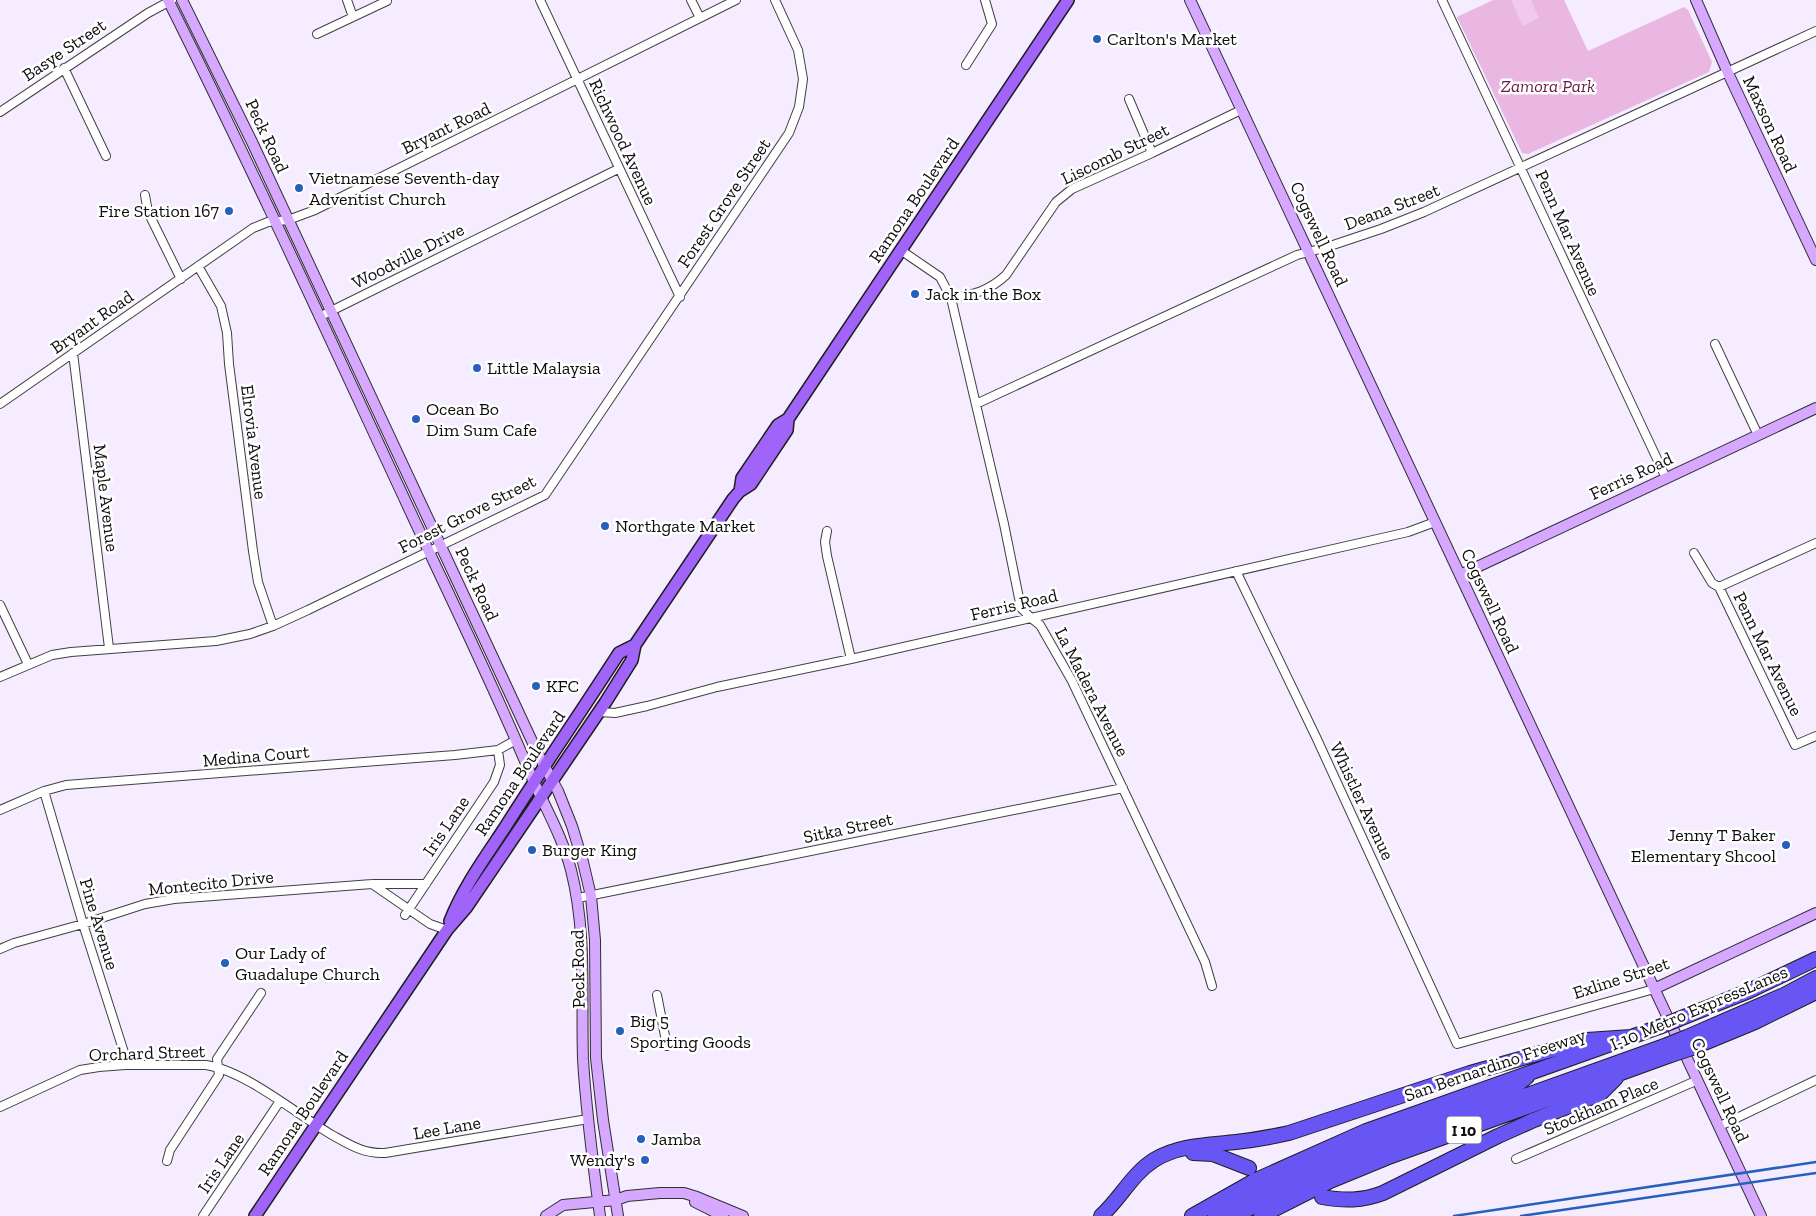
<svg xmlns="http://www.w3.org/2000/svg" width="1816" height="1216" viewBox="0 0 1816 1216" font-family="'Zilla Slab',serif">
<rect width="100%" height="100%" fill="#f5edff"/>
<path fill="#e9b7e2" d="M1493 0H1564L1588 51 1684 7 1688 10 1712 62 1709 72 1528 154 1522 153 1457 17Z"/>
<path fill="#f0c9f0" d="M1511 0H1531L1539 18 1523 26Z"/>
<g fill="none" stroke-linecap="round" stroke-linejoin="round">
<g stroke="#404040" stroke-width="10">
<path id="street" d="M347 0 353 17
M540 0 680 297
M691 0 700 18
M1442 0C1517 159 1591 319 1666 478
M317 34 387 1
M966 65 992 24 985 0
M64 68 106 156
M1129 99 1152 153
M0 112 148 13 172 0
M145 195 148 212 181 279
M902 251 940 277 951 298 1004 524 1021 608 1031 618 1040 625 1072 681 1205 962 1212 986
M198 266 221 306 227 333 229 364 253 551 258 582 273 626
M951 298C973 295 989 291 1006 275L1056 202 1072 189 1152 153 1241 110
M319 317 618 169
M1715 344 1758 435
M73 353 109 648
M0 404 253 228 268 222 288 220 315 210 736 0
M976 404 1297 255 1327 247 1381 229 1424 212 1816 31
M827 531 825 542 827 556 851 659
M1694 553 1712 583 1719 587 1795 745 1816 736
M1236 571 1316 737 1457 1044 1654 989
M1719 587 1816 543
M0 605 28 664
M0 677 52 655 71 652 216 641 250 634 273 626 308 610 545 495 789 133 799 107 803 79 798 50 775 0
M599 712 615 713 647 706 717 687 851 659 1408 532 1435 522
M44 791 83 924 128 1065
M0 810 44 791 66 785 455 755 498 750 516 740
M372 884 430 924 447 930
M578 898 1123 788
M405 915 494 782 500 765 498 750
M0 949 14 943 83 924 145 904 174 899 372 884H426
M657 995 667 1046
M0 1107 80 1070 99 1067 125 1065H206C246 1071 296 1114 332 1135 350 1145 364 1154 385 1153L588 1119
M1720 1126 1816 1080
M1516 1159 1698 1080
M167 1161 170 1150 219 1075 217 1059 261 993
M203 1216 280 1101"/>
</g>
<g stroke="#2f2f2f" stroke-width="12">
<path id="secondary" d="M168 0C260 184 345 372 432 558 466 630 500 701 530 773 544 806 562 835 571 870 587 932 581 996 583 1059 586 1112 593 1164 600 1216
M182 0 252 142 460 587 538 754 558 791 572 826 583 862 591 896 595 940 596 1058 603 1120 618 1216
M1190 0 1761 1216
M1696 0 1728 73 1816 260
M1460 575 1816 408
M1654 989 1816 913
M695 1202 723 1216
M546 1216 563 1205 616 1200 627 1196 660 1193H684L697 1197 743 1216"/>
</g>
<g stroke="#1e1e1e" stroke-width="14">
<path id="primary" d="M740 491 742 478 778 425 788 419 1068 0
M450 921C463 888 484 859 504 829 541 770 581 712 619 653L635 645
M255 1216 447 930 466 908 605 703 632 660 635 645 733 499 740 491 751 484 787 430 788 419"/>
</g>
<g stroke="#1e1e1e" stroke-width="16">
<path id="highway" d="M1679 1019 1749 991 1816 959
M1687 1037 1784 995 1816 978
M1692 1048 1755 1022 1816 992
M1193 1153 1213 1154 1249 1168
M1322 1197C1344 1201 1362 1201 1383 1193L1498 1136 1534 1120 1600 1094 1616 1078
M1101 1216C1120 1199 1132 1174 1154 1160 1178 1145 1208 1145 1236 1142 1254 1140 1271 1137 1289 1133L1470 1073 1587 1040 1631 1037
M1192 1216 1254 1181 1366 1131 1659 1027
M1215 1216C1309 1160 1411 1125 1513 1088L1527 1077
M1235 1216 1296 1184 1379 1148 1667 1045
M1261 1216 1330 1181 1386 1158 1671 1055"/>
</g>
<use href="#street" stroke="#fff" stroke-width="8"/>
<use href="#secondary" stroke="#d7a8ff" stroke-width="10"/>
<use href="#primary" stroke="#a064f8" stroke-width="11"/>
<use href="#highway" stroke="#6756f4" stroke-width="14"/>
<path stroke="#2561bc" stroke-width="2.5" d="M1454 1216 1816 1162
M1521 1216 1816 1173"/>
<g stroke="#1e1e1e" stroke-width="16" stroke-linecap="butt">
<path id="highway-bridge" d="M1659 1027 1679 1019
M1667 1045 1687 1037
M1671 1055 1692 1048"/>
</g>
<use href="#highway-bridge" stroke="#6756f4" stroke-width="14"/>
</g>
<g fill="#2561bc" stroke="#fff" stroke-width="2">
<circle cx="1097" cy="39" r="5"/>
<circle cx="299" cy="188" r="5"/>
<circle cx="229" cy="211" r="5"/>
<circle cx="915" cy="294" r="5"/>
<circle cx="477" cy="368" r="5"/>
<circle cx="416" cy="419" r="5"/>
<circle cx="605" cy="526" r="5"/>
<circle cx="536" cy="686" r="5"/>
<circle cx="1786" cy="845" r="5"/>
<circle cx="532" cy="850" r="5"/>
<circle cx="225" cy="963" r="5"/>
<circle cx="620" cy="1031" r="5"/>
<circle cx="641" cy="1139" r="5"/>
<circle cx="645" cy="1160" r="5"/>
</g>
<g text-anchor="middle" stroke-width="5" stroke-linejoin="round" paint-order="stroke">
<rect fill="#fff" stroke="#565656" stroke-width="1" x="1446.5" y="1116.5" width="35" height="27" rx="4"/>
<g font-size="16" font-weight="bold" fill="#0d0d0d">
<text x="1464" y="1136">I 10</text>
</g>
<g font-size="18" fill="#0d0d0d" stroke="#fff" text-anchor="start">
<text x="1107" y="45">Carlton's Market</text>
<text x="309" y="184">Vietnamese Seventh-day<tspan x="309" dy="21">Adventist Church</tspan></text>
<text x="219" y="217" text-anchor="end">Fire Station 167</text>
<text x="925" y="300">Jack in the Box</text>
<text x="487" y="374">Little Malaysia</text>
<text x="426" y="415">Ocean Bo<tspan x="426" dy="21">Dim Sum Cafe</tspan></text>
<text x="615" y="532">Northgate Market</text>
<text x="546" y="692">KFC</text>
<text x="1776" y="841" text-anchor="end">Jenny T Baker<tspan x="1776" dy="21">Elementary Shcool</tspan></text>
<text x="542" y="856">Burger King</text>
<text x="235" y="959">Our Lady of<tspan x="235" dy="21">Guadalupe Church</tspan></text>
<text x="630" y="1027">Big 5<tspan x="630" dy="21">Sporting Goods</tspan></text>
<text x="651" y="1145">Jamba</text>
<text x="635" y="1166" text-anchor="end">Wendy's</text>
</g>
<g font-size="18" fill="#0d0d0d" stroke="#fff">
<text transform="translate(64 50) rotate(-34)" y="6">Basye Street</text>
<text transform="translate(1770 124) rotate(65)" y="6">Maxson Road</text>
<text transform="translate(446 128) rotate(-26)" y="6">Bryant Road</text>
<text transform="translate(267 136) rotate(65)" y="6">Peck Road</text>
<text transform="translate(623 142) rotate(65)" y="6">Richwood Avenue</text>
<text transform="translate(1115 154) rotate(-26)" y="6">Liscomb Street</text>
<text transform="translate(914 200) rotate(-56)" y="6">Ramona Boulevard</text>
<text transform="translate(724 203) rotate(-56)" y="6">Forest Grove Street</text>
<text transform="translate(1392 207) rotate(-21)" y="6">Deana Street</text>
<text transform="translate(1568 233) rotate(66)" y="6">Penn Mar Avenue</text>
<text transform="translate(1319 234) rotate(65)" y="6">Cogswell Road</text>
<text transform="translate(408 256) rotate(-27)" y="6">Woodville Drive</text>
<text transform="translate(92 322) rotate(-35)" y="6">Bryant Road</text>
<text transform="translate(254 442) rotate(83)" y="6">Elrovia Avenue</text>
<text transform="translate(1631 476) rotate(-25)" y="6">Ferris Road</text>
<text transform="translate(106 498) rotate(83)" y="6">Maple Avenue</text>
<text transform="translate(467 514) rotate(-27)" y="6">Forest Grove Street</text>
<text transform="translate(477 584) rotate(65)" y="6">Peck Road</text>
<text transform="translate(1490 601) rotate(65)" y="6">Cogswell Road</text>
<text transform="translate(1014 605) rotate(-13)" y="6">Ferris Road</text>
<text transform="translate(1768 654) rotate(64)" y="6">Penn Mar Avenue</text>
<text transform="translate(1092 692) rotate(63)" y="6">La Madera Avenue</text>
<text transform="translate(256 756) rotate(-5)" y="6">Medina Court</text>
<text transform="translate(520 773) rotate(-56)" y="6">Ramona Boulevard</text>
<text transform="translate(1362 801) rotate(65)" y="6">Whistler Avenue</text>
<text transform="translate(446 826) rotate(-56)" y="6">Iris Lane</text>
<text transform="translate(848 828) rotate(-12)" y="6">Sitka Street</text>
<text transform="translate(211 883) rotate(-6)" y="6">Montecito Drive</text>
<text transform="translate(99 924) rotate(73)" y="6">Pine Avenue</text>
<text transform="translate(578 969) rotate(-91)" y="6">Peck Road</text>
<text transform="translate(1621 978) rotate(-18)" y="6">Exline Street</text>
<text transform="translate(1699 1008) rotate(-23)" y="6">I-10 Metro ExpressLanes</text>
<text transform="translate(147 1053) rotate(-2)" y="6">Orchard Street</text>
<text transform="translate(1495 1065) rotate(-19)" y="6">San Bernardino Freeway</text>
<text transform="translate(1720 1090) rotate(65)" y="6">Cogswell Road</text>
<text transform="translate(1601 1106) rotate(-23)" y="6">Stockham Place</text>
<text transform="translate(303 1113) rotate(-56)" y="6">Ramona Boulevard</text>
<text transform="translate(447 1128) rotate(-10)" y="6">Lee Lane</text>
<text transform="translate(221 1163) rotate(-56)" y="6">Iris Lane</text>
</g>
<g font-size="18" font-style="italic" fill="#641d45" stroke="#fff">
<text x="1548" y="92">Zamora Park</text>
</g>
</g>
</svg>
